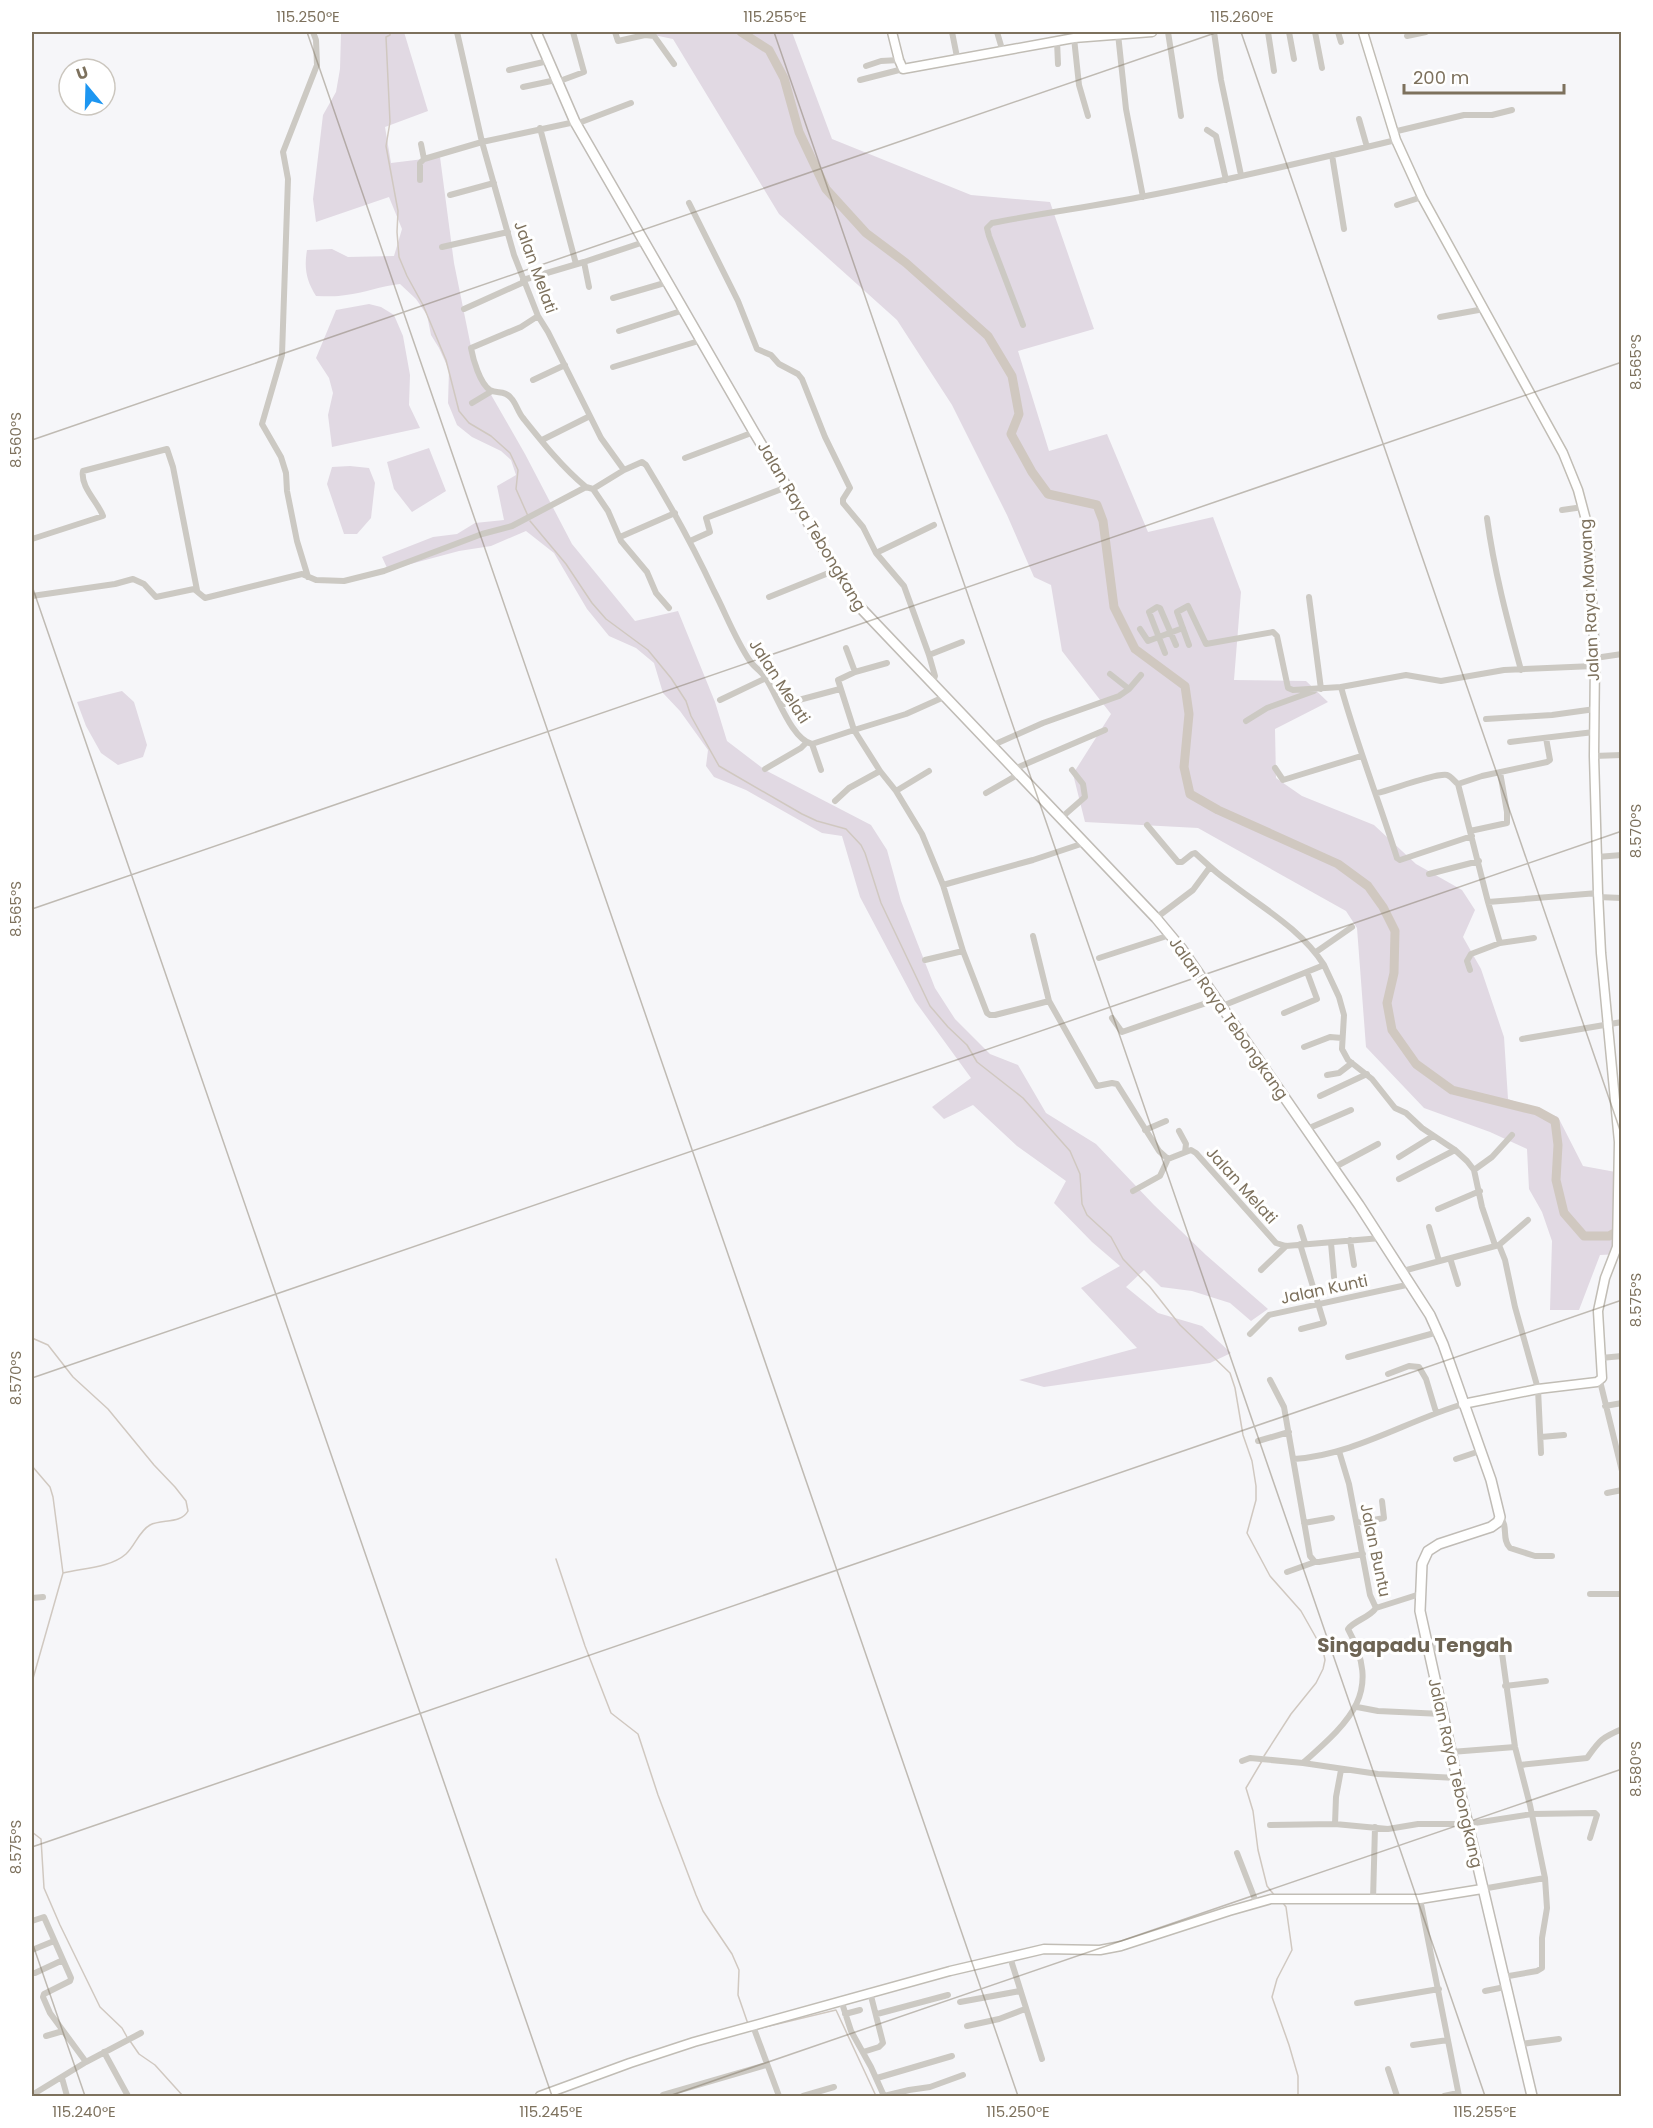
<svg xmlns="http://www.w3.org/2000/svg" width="1653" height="2128" viewBox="0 0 1653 2128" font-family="Poppins,sans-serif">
<rect width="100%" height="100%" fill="#f6f6f9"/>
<path fill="#e1d9e3" d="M354 32H404L428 111 385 127 391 163 440 157 454 263 471 347 486 386 525 454 572 544 635 621 678 611 715 702 727 741 765 770 871 825 887 850 901 901 935 988 955 1019 990 1054 1018 1065 1046 1113 1096 1144 1154 1205 1206 1255 1268 1309 1251 1321 1230 1303 1192 1291 1161 1287 1144 1270 1126 1287 1158 1313 1202 1326 1231 1353 1210 1363 1044 1387 1019 1380 1137 1348 1081 1288 1120 1266 1092 1242 1054 1203 1066 1181 1017 1146 973 1105 944 1119 932 1107 971 1078 915 1001 860 897 842 836 822 833 746 790 714 777 706 766 708 750 680 711 663 693 654 663 636 648 609 636 587 609 554 553 526 531 491 546 459 551 388 570 382 557 433 537 457 534 475 523 504 520 497 486 516 475 511 460 501 451 472 437 457 425 448 403 449 370 439 348 431 335 427 315 416 299 400 284C381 286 364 293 346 295 336 297 326 296 316 296 306 280 304 268 307 250L332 249 348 257 394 256 402 229 389 197 316 222 313 199 323 115 336 92 340 69 341 34Z
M639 32H792L832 139 971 195 1050 202 1094 329 1018 351 1049 451 1107 434 1148 532 1213 517 1241 592 1234 680 1306 681 1328 702 1275 729 1276 778 1302 796 1374 825 1416 864 1462 890 1475 910 1463 937 1481 969 1504 1037 1508 1099 1558 1117 1583 1166 1621 1173V1254L1600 1255 1579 1310H1550L1552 1241 1542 1212 1529 1189 1527 1149 1490 1132 1424 1108 1366 1047 1357 928 1346 911 1198 828 1085 822 1073 774 1111 714 1062 651 1051 585 1034 577 1007 515 952 405 897 320 779 214 673 39Z
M369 304 381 307 394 315 403 336 410 375 409 405 420 428 332 447 328 415 333 393 329 378 316 358 336 310Z
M429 448 446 491 412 512 394 489 387 462Z
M350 466 369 468 375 483 371 518 357 534H344L327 484 332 467Z
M122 691 134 702 147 745 143 757 118 765 101 753 86 726 77 702Z"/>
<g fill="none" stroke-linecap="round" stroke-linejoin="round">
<path stroke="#d0c8c0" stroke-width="1.5" d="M390 32V35L386 37 390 122 386 146 398 211 397 232 399 257 407 276 423 305 446 360 459 411 469 423 491 436 510 453 518 470 516 489 528 516
M530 521 566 564 592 603 606 619 648 650 671 678 686 701 691 716 719 766 802 814 817 821 846 829 861 845 865 853 881 903 930 1006 948 1027 967 1045 977 1062 1023 1098 1070 1151 1080 1174 1082 1204 1087 1215 1111 1237 1123 1259 1150 1287 1180 1325 1230 1373 1235 1388 1243 1435 1252 1461 1256 1486V1500L1247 1533 1270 1576 1301 1611 1323 1650 1325 1660 1323 1669 1316 1683 1291 1714 1264 1756
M32 1338 48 1345 73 1377 108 1409 154 1465 175 1487 186 1501 188 1511C181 1524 162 1519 150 1525 139 1531 135 1546 126 1554 110 1568 83 1568 63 1573
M32 1466 50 1487 53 1497 63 1573 32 1682
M556 1559 585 1646 611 1713 638 1734 658 1795 696 1895 703 1911 732 1954 739 1970 738 1995 748 2024
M1262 1761 1246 1788 1253 1811 1258 1850 1267 1886 1275 1896
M32 1832 41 1839 44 1888 60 1925 100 2007 122 2028 127 2037
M1283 1903 1286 1907 1292 1950 1277 1979 1272 1997 1289 2045 1298 2076V2096
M757 2029 836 2010 876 2096
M130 2041 139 2054 155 2065 183 2096"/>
<path stroke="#d0c8c0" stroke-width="9" d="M741 32 769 50 784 78 799 132 826 189 866 233 906 263 988 336 1012 376 1019 414 1011 434 1032 472 1048 494 1097 505 1103 521 1114 607 1135 649 1185 686 1189 714 1184 767 1190 794 1218 810 1338 864 1368 886 1383 907 1395 931 1394 973 1387 1003 1392 1030 1416 1064 1452 1090 1537 1111 1555 1121 1558 1145 1556 1180 1564 1213 1584 1236H1609L1622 1229"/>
<g stroke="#c1bdb5" stroke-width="11">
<path id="secondary" d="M892 32 899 60 903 69 1074 38 1152 32
M1363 32 1396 140 1422 197 1563 453 1578 490 1586 520 1589 541 1595 658 1594 756 1598 893 1601 953 1619 1142 1617 1247 1605 1278 1598 1311 1602 1378 1597 1382 1538 1389 1463 1404
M540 2096 630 2063 694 2042 950 1971 1044 1949 1100 1950 1121 1946 1229 1911 1271 1899H1420L1482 1889"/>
</g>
<g stroke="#c0bcb6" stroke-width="12">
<path id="primary" d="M536 32 575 122 754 432 856 603 1156 918 1181 948 1359 1205 1430 1315 1443 1344 1491 1480 1500 1517 1498 1522 1491 1527 1439 1544 1428 1551 1422 1564 1420 1611 1457 1778 1532 2096"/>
</g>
<path stroke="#ccc9c3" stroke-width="6" d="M457 32 482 142 514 255 538 316 548 332 601 438 624 470 642 462 646 465C671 506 694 548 714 591 726 614 735 639 750 661 754 667 761 671 765 677 777 694 791 739 812 744L854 730 880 771 896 791 922 834 943 885 963 951 987 1013 990 1015H995L1049 1001 1097 1086 1112 1083 1117 1084 1159 1151 1168 1159 1191 1150 1196 1153 1276 1243 1286 1246 1381 1238
M615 32 618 41 645 35 654 36 674 64
M952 32 957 57
M997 32 1002 49
M1168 32 1181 116
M1214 32 1221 80 1241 175
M1268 32 1274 71
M1289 32 1294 59
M1315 32 1322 68
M1338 32 1341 42
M1118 34 1126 109 1143 197
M1407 36 1426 32
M1074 38 1079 85 1088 116
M1057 41 1058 64
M866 66 881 61 899 60
M509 70 548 61
M860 80 903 69
M557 82 584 72 573 32
M523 87 556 80
M1359 119 1367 147
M576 124 631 103
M540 128 576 264
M1207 130 1216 136 1226 180
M1393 132 1464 115H1492L1512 110
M421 144 424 159
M1332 155 1344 229
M420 180V163L424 159 482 142 575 122
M450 195 494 183
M689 203 738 301 757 349 771 355 779 364 798 374 802 379 825 437 850 488 843 499V503L863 527 876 553 904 586 929 655 935 676 932 684
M1397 205 1422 197
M442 247 508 232
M584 262 589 287
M523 280 584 262 644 242
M613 298 668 282
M464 309 524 282
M538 316 521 327 471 348C473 359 480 384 490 390 497 394 505 390 511 398 516 403 518 412 523 418 543 443 562 467 586 487
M1440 317 1484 309
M1023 325 989 236 987 228 992 223C1043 213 1095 206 1146 196 1230 180 1313 160 1396 140
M619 331 684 310
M613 367 702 340
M533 380 565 365
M472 403 492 391
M542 440 590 416
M685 458 754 432
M593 489 608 511 621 541 647 572 656 593 669 608
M1562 510 1583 507
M1487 518C1494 570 1507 619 1521 670
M620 537 675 513
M32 539 103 516C98 502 80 487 83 471L167 449 173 467 197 590
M690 541 710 532 706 518 787 487
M876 553 934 525
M308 577 297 541 287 491 286 473 281 457 262 424 282 355 288 179 283 152 317 65 316 40 313 32
M32 596 115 584 133 579 144 584 156 597 194 589 205 598 302 574 316 580 344 581 384 571 482 534 512 526 586 487 593 489 624 470
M769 597 836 570
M1309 597 1321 689
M1140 629 1148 641 1183 628
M1189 645 1177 612 1188 606 1206 644 1273 632 1277 636 1288 688 1293 690 1341 687 1406 675 1441 681 1504 670 1594 666
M846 648 855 672
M1165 653 1149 612 1157 607 1160 608 1176 645
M929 655 962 642
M1595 658 1622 654
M887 663 855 672 838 680 854 730 906 714 944 697
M1110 674 1129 689
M1341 687C1357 745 1379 801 1397 858L1400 860 1472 836
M720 700 766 678
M780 705 840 689
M1486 719 1552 715 1595 709
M1246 721 1267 708 1314 691
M1510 742 1594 732
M812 744 821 770
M991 746 1043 723 1119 696 1129 689 1141 675
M1594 756 1622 755
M1275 768 1283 780 1361 756
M765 769 801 748 806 743
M1014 769 1105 730
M1458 784 1482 776 1547 762 1550 760 1546 738
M896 791 929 771
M986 793 1019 774
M1377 793C1391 790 1435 773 1447 775 1451 776 1454 781 1458 784L1488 902 1598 893
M835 801 849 788 880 771
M1061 818 1085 797 1083 784 1072 770
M1147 825 1178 862H1182L1192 854 1195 853C1206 863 1216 873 1228 881 1261 907 1300 928 1324 965
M1470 831 1507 823V812L1500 772
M1597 857 1622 855
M1429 874 1479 861
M943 885 1033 860 1084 843
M1598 897 1622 898
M1488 902 1500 943
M1156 918 1193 890 1210 867
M1033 936 1049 1001
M1316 952 1352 927
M1099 958 1170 935
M925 960 963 951
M1470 970 1467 961 1471 954 1500 943 1534 938
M1222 1006 1324 965 1339 997 1344 1015 1342 1049 1348 1060 1372 1079 1395 1108 1406 1113 1422 1128 1455 1150 1467 1161 1474 1170 1482 1207 1495 1245
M1284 1013 1317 999 1307 972
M1112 1018 1122 1032 1218 999
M1522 1039 1622 1022
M1304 1047 1330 1037 1342 1038
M1327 1075 1339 1073 1352 1063
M1320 1096 1367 1074
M1307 1129 1351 1110
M1145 1130 1166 1121
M1179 1131 1186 1144 1185 1152
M1399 1157 1433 1136
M1333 1168 1378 1144
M1474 1170 1492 1157 1512 1135
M1399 1179 1455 1150
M1133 1191 1160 1176 1168 1159
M1438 1209 1480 1191
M1300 1227 1305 1243
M1429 1227 1439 1261
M1350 1240 1354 1265
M1331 1243 1334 1277
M1300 1244 1324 1323 1301 1329
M1499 1245 1505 1260 1515 1307 1538 1389 1541 1453
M1450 1258 1458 1284
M1261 1270 1286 1246
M1403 1271 1499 1245 1528 1220
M1250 1334 1269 1315 1411 1284
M1348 1357 1438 1332
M1601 1358 1622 1356
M1388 1374 1409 1366 1419 1367 1426 1379 1436 1412
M1270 1380 1284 1407 1310 1556 1315 1562H1319L1363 1554
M1600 1381 1622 1471
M1605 1406 1622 1403
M1541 1437 1564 1435
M1258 1441 1289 1432
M1339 1451 1349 1484 1370 1595 1376 1608
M1294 1459C1354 1455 1406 1421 1463 1404
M1456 1459 1480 1451
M1607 1493 1622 1490
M1500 1517C1509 1526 1501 1539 1510 1548L1535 1556H1552
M1304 1523 1332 1518
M1357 1523 1384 1518 1382 1501
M1287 1572 1315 1562
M1590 1594H1622
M32 1598 43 1597
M1376 1608C1369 1618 1355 1620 1348 1629 1383 1693 1350 1721 1303 1763L1378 1774 1457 1778
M1376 1608 1420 1594
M1428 1649 1494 1643 1501 1646 1515 1747 1530 1805 1545 1878 1547 1908 1542 1938V1968L1537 1971 1503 1977
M1505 1686 1546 1681
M1357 1707 1378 1711 1442 1714
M1451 1752 1515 1747
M1242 1761 1250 1758 1303 1763
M1520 1765 1587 1758C1600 1740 1601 1738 1622 1729
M1335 1824 1336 1797 1341 1770
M1270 1825 1335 1824 1388 1829 1418 1824H1468L1532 1814 1595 1813 1597 1815 1590 1838
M1237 1853 1256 1902
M1482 1889 1545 1878
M1420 1899 1459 2096
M1373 1900 1375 1827
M32 1921 44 1917 71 1978 70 1981 44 1994 43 1997 50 2013 86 2062
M32 1950 54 1941
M1010 1957 1042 2059
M35 1973 63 1960
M1485 1991 1505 1987
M841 2000 851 2031 871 2067 884 2096
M960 2002 1020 1991
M1357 2003 1439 1989
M845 2014 860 2010
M877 2014 948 1995
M753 2026 779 2096
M967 2026 999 2019 1025 2009
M46 2036 63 2031
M1521 2044 1559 2039
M1413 2045 1448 2040
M104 2052 128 2096
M863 2052 879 2047 883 2043 870 1992
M1388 2069 1397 2096
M62 2078 67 2096
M877 2078 952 2056
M32 2095 86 2062 141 2033
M663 2095 766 2065
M803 2096 834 2087
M884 2096 909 2090 930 2087 963 2075
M1444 2096 1458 2093"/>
<use href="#secondary" stroke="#fff" stroke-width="8"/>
<use href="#primary" stroke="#fff" stroke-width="9"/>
</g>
<path fill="none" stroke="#7d715d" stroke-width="1.5" stroke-opacity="0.45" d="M307 32 1018 2096M774 32 1485 2096M1241 32 1622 1136M32 440 1218 32M32 586 552 2096M32 909 1622 362M32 1378 1622 831M32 1847 1622 1300M32 1942 85 2096M669 2096 1622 1769"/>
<g text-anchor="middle" stroke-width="6" stroke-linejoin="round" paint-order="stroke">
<g font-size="16" fill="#7d715d" stroke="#fff">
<text transform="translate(536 267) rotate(70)" y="6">Jalan Melati</text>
<text transform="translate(812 526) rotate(59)" y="6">Jalan Raya Tebongkang</text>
<text transform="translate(1589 600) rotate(-93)" y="6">Jalan Raya Mawang</text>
<text transform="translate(780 681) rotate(57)" y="6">Jalan Melati</text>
<text transform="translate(1229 1018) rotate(55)" y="6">Jalan Raya Tebongkang</text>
<text transform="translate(1242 1185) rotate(48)" y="6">Jalan Melati</text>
<text transform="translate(1324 1289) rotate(-12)" y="6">Jalan Kunti</text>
<text transform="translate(1376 1550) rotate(78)" y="6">Jalan Buntu</text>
<text transform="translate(1456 1773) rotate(77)" y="6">Jalan Raya Tebongkang</text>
</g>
<g font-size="20" font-weight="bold" fill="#6d6454" stroke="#fff">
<text x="1415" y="1652">Singapadu Tengah</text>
</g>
</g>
<rect width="1653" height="2128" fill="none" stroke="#ffffff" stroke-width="66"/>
<g transform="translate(87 87) rotate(341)"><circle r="28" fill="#ffffff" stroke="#cbc6be" stroke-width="1.5"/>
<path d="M0-4.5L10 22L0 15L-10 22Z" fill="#1d96f1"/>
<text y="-9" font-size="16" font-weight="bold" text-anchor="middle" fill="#7d715d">U</text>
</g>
<path d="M1404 84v9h160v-9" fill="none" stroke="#7d715d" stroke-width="3"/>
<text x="1413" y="84" font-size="18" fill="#7d715d" stroke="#ffffff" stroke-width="4.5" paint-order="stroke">200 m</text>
<rect x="33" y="33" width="1587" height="2062" fill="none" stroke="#7d715d" stroke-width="2"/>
<g font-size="15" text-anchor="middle" fill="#7d715d">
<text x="308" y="22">115.250°E</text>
<text x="775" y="22">115.255°E</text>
<text x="1242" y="22">115.260°E</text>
<text transform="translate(1636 362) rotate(-90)" y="5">8.565°S</text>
<text transform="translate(16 440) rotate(-90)" y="5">8.560°S</text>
<text transform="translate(1636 831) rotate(-90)" y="5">8.570°S</text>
<text transform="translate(16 909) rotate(-90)" y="5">8.565°S</text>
<text transform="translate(1636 1300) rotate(-90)" y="5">8.575°S</text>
<text transform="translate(16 1378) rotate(-90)" y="5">8.570°S</text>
<text transform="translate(1636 1769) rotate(-90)" y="5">8.580°S</text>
<text transform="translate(16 1847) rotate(-90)" y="5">8.575°S</text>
<text x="84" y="2117">115.240°E</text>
<text x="551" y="2117">115.245°E</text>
<text x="1018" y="2117">115.250°E</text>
<text x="1485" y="2117">115.255°E</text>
</g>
</svg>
